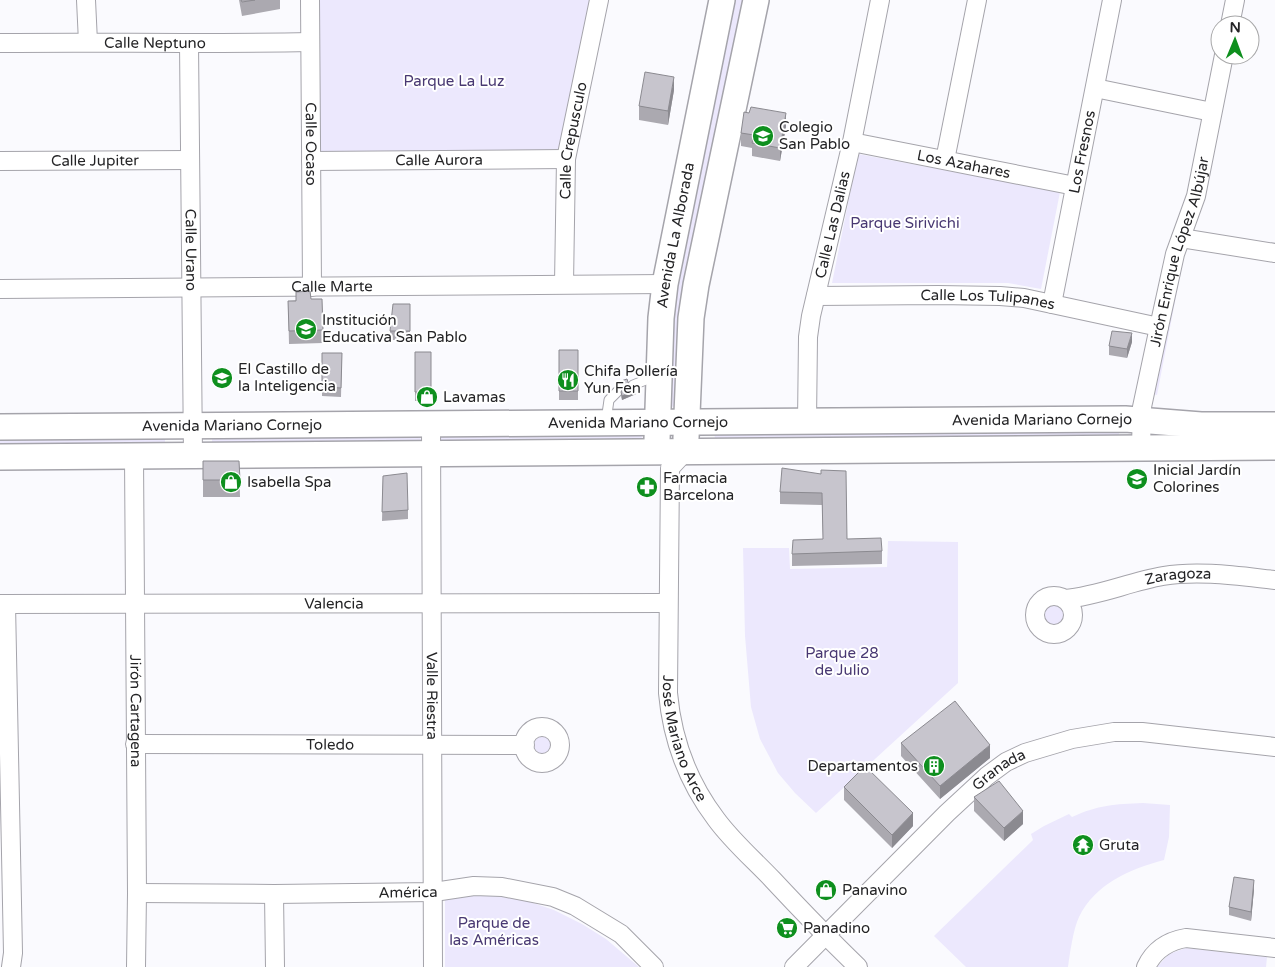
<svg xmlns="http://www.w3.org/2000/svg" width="1275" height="967" viewBox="0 0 1275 967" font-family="'Varela Round',sans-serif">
<rect width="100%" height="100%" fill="#fafafe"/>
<path fill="#ece8fd" d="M310 0H599L566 159 311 161Z
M731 0H749L685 406 667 407 673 286Z
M858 154 1060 192 1041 289 1008 283H832Z
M1180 254 1184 255 1157 395 1152 394Z
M714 425 1119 432V443L715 441Z
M641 426 642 441H440V427Z
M165 427V444L0 446V429Z
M418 428 422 445 212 447V430Z
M888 541 958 542V683L816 813 795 793 778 773 760 739 751 707 745 636 743 548H789L790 569 887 567Z
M1042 614a12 12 0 1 1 24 0a12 12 0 1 1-24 0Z
M534 745a9 9 0 1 1 18 0a9 9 0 1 1-18 0Z
M1143 803 1170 805 1169 837 1164 860C1130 869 1095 884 1079 917 1073 930 1070 953 1068 967H966L934 936 1033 840 1031 834 1044 826 1069 814 1072 817C1098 805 1115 804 1143 803Z
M487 895 524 900 554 910 582 924 606 939 639 967H445V898Z
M1186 948 1267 957 1266 967H1157L1169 954Z"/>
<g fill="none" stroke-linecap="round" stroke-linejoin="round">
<g stroke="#a5a4ab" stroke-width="11">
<path id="lane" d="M633 385 656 376
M606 421 609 400 618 391"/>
</g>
<g stroke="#a5a4ab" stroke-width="20">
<g id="street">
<path d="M86 0 88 42"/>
<path id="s1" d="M310 0 312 287"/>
<path d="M1230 25 1235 0"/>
<path id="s2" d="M0 43C103 42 206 44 310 42"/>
<path id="s3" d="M189 44 193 456"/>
<path d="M1095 88 1212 112"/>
<path id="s4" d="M852 142 1075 186"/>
<path d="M945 160 977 0"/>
<path id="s5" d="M0 161 190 160"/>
<path id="s6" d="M311 161 566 159"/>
<path d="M1181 238 1275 253"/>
<path id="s7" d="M564 284 566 159 599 0"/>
<path id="s8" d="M0 289 665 284"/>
<path id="s9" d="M816 296 938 295 1000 296 1024 298 1052 304 1159 327"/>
<path id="s10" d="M1052 304 1112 0"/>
<path id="s11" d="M807 422 808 337 811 316 852 142 880 0"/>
<path id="s12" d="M431 425 433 967"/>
<path id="s13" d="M1141 448 1142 407 1159 327 1175 254 1196 196 1224 55"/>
<path id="s14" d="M685 452 670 468 668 693C672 738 688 782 716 819 732 841 754 860 773 880 801 910 829 939 858 967"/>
<path id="s15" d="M134 456 137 893 136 967"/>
<circle cx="1054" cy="615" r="19"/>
<path id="s16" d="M1065 599C1098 596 1129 582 1163 576 1199 570 1238 576 1275 580"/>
<path id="s17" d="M0 604 668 603"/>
<path d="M6 604 13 953 11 967"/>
<circle cx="542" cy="745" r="18"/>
<path id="s18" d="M135 744 525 745"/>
<path id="s19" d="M137 893 274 894 434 892 474 886 502 887 553 897 575 906 621 934 654 967"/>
<path d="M274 894 275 967"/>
<path id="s20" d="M794 967 947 813 987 776 1006 762 1025 753 1072 739 1114 732H1142L1275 747"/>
<path d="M1146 967C1154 950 1168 941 1186 938L1275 948"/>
</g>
</g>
<g stroke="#a5a4ab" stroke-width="28">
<g id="secondary">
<path id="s21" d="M0 427 1125 419 1201 425H1275"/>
<path d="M686 438 691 318 696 285 756 0"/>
<path id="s22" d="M657 440 661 318 665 284 722 0"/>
<path d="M0 457 1275 447"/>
</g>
</g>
<use href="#lane" stroke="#fff" stroke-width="9"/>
<use href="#street" stroke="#fff" stroke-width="18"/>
<use href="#secondary" stroke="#fff" stroke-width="25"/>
</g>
<path fill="#aba9b0" d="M239 0H280V9L242 16Z
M674 90 668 125 639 120V106Z
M786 126 780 161 752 156V148L741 146V133Z
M311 299H322L323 343 289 344 288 301Z
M390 331H410V340H390Z
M1132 342 1127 358 1109 355V346Z
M559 350H578V400H559Z
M415 352H431V401H415Z
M322 353H342L341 397 322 396Z
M621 381 636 394 622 400 621 397V392L623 388 621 386Z
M203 461H239L240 497H203Z
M821 474 847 539 882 551V564L792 566V554L823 539 822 505 780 504V492Z
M383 476 408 510V519L382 521Z
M901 743 990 758 940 799 901 756Z
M844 787 913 826 892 848 844 800Z
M974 797 1023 824 1004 841 974 811Z
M1254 889 1251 921 1229 915V907Z"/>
<path fill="#8b8a90" d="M674 77V90L668 125V111Z
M786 113V126L780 161V148Z
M1132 333V342L1127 358V349Z
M636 390V394L622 400V396Z
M990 745V758L940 799V786Z
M1023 811V824L1004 841V828Z
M913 813V826L892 848V835Z
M1254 880V889L1251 921V912Z"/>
<path fill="#c7c5cd" stroke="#8b8a90" d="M241 0H255L242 2Z
M645 72 674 77 668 111 639 106Z
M751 107 786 113 780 148 752 143 754 135 741 133 744 112 749 113Z
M310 291 311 299H322L323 330 289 331 288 301H296V292Z
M393 304H410V331H390Z
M1112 331 1132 333 1127 349 1109 346Z
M559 350H578V391H559Z
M415 352H431V392H415Z
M322 353H342L341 388 322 387Z
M627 379 629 385 635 386 636 390 622 396 621 392 624 385 621 381Z
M203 461H239L240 480H203Z
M782 468 821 474V470L846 471 847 539 881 538 882 551 792 554 793 540 823 539 822 493 780 492Z
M407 473 408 510 382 512 383 476Z
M955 701 990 745 940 786 901 743Z
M865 766 913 813 892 835 844 787Z
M999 781 1023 811 1004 828 974 797Z
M1234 877 1254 880 1251 912 1229 907Z"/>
<defs>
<g id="school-disc" transform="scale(1.125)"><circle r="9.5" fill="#0e8f1e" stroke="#fff"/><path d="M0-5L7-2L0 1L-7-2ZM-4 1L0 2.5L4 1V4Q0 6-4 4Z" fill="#fff"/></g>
<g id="restaurant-disc" transform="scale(1.125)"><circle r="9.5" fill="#0e8f1e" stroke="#fff"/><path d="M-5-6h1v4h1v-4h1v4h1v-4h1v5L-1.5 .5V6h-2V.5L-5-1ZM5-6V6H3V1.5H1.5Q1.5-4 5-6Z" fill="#fff"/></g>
<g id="shop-disc" transform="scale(1.125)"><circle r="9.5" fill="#0e8f1e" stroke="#fff"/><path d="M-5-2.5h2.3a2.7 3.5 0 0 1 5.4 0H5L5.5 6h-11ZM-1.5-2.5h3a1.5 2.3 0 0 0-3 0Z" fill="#fff"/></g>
<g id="pharmacy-disc" transform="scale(1.125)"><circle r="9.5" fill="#0e8f1e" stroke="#fff"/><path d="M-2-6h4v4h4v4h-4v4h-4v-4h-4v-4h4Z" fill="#fff"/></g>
<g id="building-disc" transform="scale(1.125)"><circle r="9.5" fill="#0e8f1e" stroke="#fff"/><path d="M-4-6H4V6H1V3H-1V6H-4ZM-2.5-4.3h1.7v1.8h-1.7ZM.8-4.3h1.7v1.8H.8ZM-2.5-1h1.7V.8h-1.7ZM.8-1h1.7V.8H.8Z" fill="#fff"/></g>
<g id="temple-disc" transform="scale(1.125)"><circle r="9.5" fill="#0e8f1e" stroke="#fff"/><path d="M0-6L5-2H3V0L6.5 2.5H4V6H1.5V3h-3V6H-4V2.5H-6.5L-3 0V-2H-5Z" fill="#fff"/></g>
<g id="supermarket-disc" transform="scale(1.125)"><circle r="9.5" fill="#0e8f1e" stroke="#fff"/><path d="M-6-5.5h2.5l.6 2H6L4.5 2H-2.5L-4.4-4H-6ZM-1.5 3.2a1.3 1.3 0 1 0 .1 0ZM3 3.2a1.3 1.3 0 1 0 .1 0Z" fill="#fff"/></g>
</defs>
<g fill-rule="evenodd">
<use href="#school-disc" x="763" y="136"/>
<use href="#school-disc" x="306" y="329"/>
<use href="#school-disc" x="222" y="378"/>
<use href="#restaurant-disc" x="568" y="380"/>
<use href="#shop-disc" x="427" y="397"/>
<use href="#school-disc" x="1137" y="479"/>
<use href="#shop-disc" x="231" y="482"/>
<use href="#pharmacy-disc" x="647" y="487"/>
<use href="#building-disc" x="934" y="766"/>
<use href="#temple-disc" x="1083" y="845"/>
<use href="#shop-disc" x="826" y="890"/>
<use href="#supermarket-disc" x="787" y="928"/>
</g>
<g text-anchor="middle" stroke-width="4" stroke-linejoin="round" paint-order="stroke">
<g font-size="15" fill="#242426" stroke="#fff">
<text dy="5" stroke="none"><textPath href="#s2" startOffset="155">Calle Neptuno</textPath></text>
<text dy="5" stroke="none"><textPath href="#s7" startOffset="144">Calle Crepusculo</textPath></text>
<text dy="5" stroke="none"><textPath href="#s1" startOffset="144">Calle Ocaso</textPath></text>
<text dy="5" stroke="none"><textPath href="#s10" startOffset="155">Los Fresnos</textPath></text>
<text dy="5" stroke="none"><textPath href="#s5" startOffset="95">Calle Jupiter</textPath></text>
<text dy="5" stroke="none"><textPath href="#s6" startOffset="128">Calle Aurora</textPath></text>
<text dy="5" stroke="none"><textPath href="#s4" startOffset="114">Los Azahares</textPath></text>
<text dy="5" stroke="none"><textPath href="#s11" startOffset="200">Calle Las Dalias</textPath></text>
<text dy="5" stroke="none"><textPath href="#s22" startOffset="206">Avenida La Alborada</textPath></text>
<text dy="5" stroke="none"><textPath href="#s3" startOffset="206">Calle Urano</textPath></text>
<text dy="5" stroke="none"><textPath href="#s13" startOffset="201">Jirón Enrique López Albújar</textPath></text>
<text dy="5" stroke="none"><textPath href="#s8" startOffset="332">Calle Marte</textPath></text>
<text dy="5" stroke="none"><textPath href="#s9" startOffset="172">Calle Los Tulipanes</textPath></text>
<text dy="5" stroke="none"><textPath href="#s21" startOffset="1042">Avenida Mariano Cornejo</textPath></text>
<text dy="5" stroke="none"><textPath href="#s21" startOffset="638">Avenida Mariano Cornejo</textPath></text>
<text dy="5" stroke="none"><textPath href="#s21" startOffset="232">Avenida Mariano Cornejo</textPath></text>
<text dy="5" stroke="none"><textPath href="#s16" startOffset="116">Zaragoza</textPath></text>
<text dy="5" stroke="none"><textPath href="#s17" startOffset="334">Valencia</textPath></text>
<text dy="5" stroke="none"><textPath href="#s12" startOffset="271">Valle Riestra</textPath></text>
<text dy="5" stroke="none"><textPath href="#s15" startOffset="255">Jirón Cartagena</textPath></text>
<text dy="5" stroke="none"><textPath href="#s14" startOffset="295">José Mariano Arce</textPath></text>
<text dy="5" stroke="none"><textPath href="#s18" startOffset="195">Toledo</textPath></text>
<text dy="5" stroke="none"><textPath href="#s20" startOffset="285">Granada</textPath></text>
<text dy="5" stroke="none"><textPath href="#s19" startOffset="271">América</textPath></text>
</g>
<g font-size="15" fill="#483872" stroke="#fff">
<text x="454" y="86">Parque La Luz</text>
<text x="905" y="228">Parque Sirivichi</text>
<text x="842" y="658">Parque 28<tspan x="842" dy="17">de Julio</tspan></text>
<text x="494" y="928">Parque de<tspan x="494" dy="17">las Américas</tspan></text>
</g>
<g font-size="15" fill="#242426" stroke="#fff" text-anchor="start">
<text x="779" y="132">Colegio<tspan x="779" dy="17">San Pablo</tspan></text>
<text x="322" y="325">Institución<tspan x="322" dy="17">Educativa San Pablo</tspan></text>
<text x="238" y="374">El Castillo de<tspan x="238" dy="17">la Inteligencia</tspan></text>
<text x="584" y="376">Chifa Pollería<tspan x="584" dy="17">Yun Fen</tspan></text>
<text x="443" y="402">Lavamas</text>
<text x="1153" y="475">Inicial Jardín<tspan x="1153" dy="17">Colorines</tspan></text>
<text x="663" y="483">Farmacia<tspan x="663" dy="17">Barcelona</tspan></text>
<text x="247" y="487">Isabella Spa</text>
<text x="918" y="771" text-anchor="end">Departamentos</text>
<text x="1099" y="850">Gruta</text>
<text x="842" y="895">Panavino</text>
<text x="803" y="933">Panadino</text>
</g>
</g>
<g transform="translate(1235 40) rotate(1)"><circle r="24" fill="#ffffff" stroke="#a7a7a8"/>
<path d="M0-4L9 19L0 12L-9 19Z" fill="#0e8f1e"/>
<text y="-8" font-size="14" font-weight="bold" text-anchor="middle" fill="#242426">N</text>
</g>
</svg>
